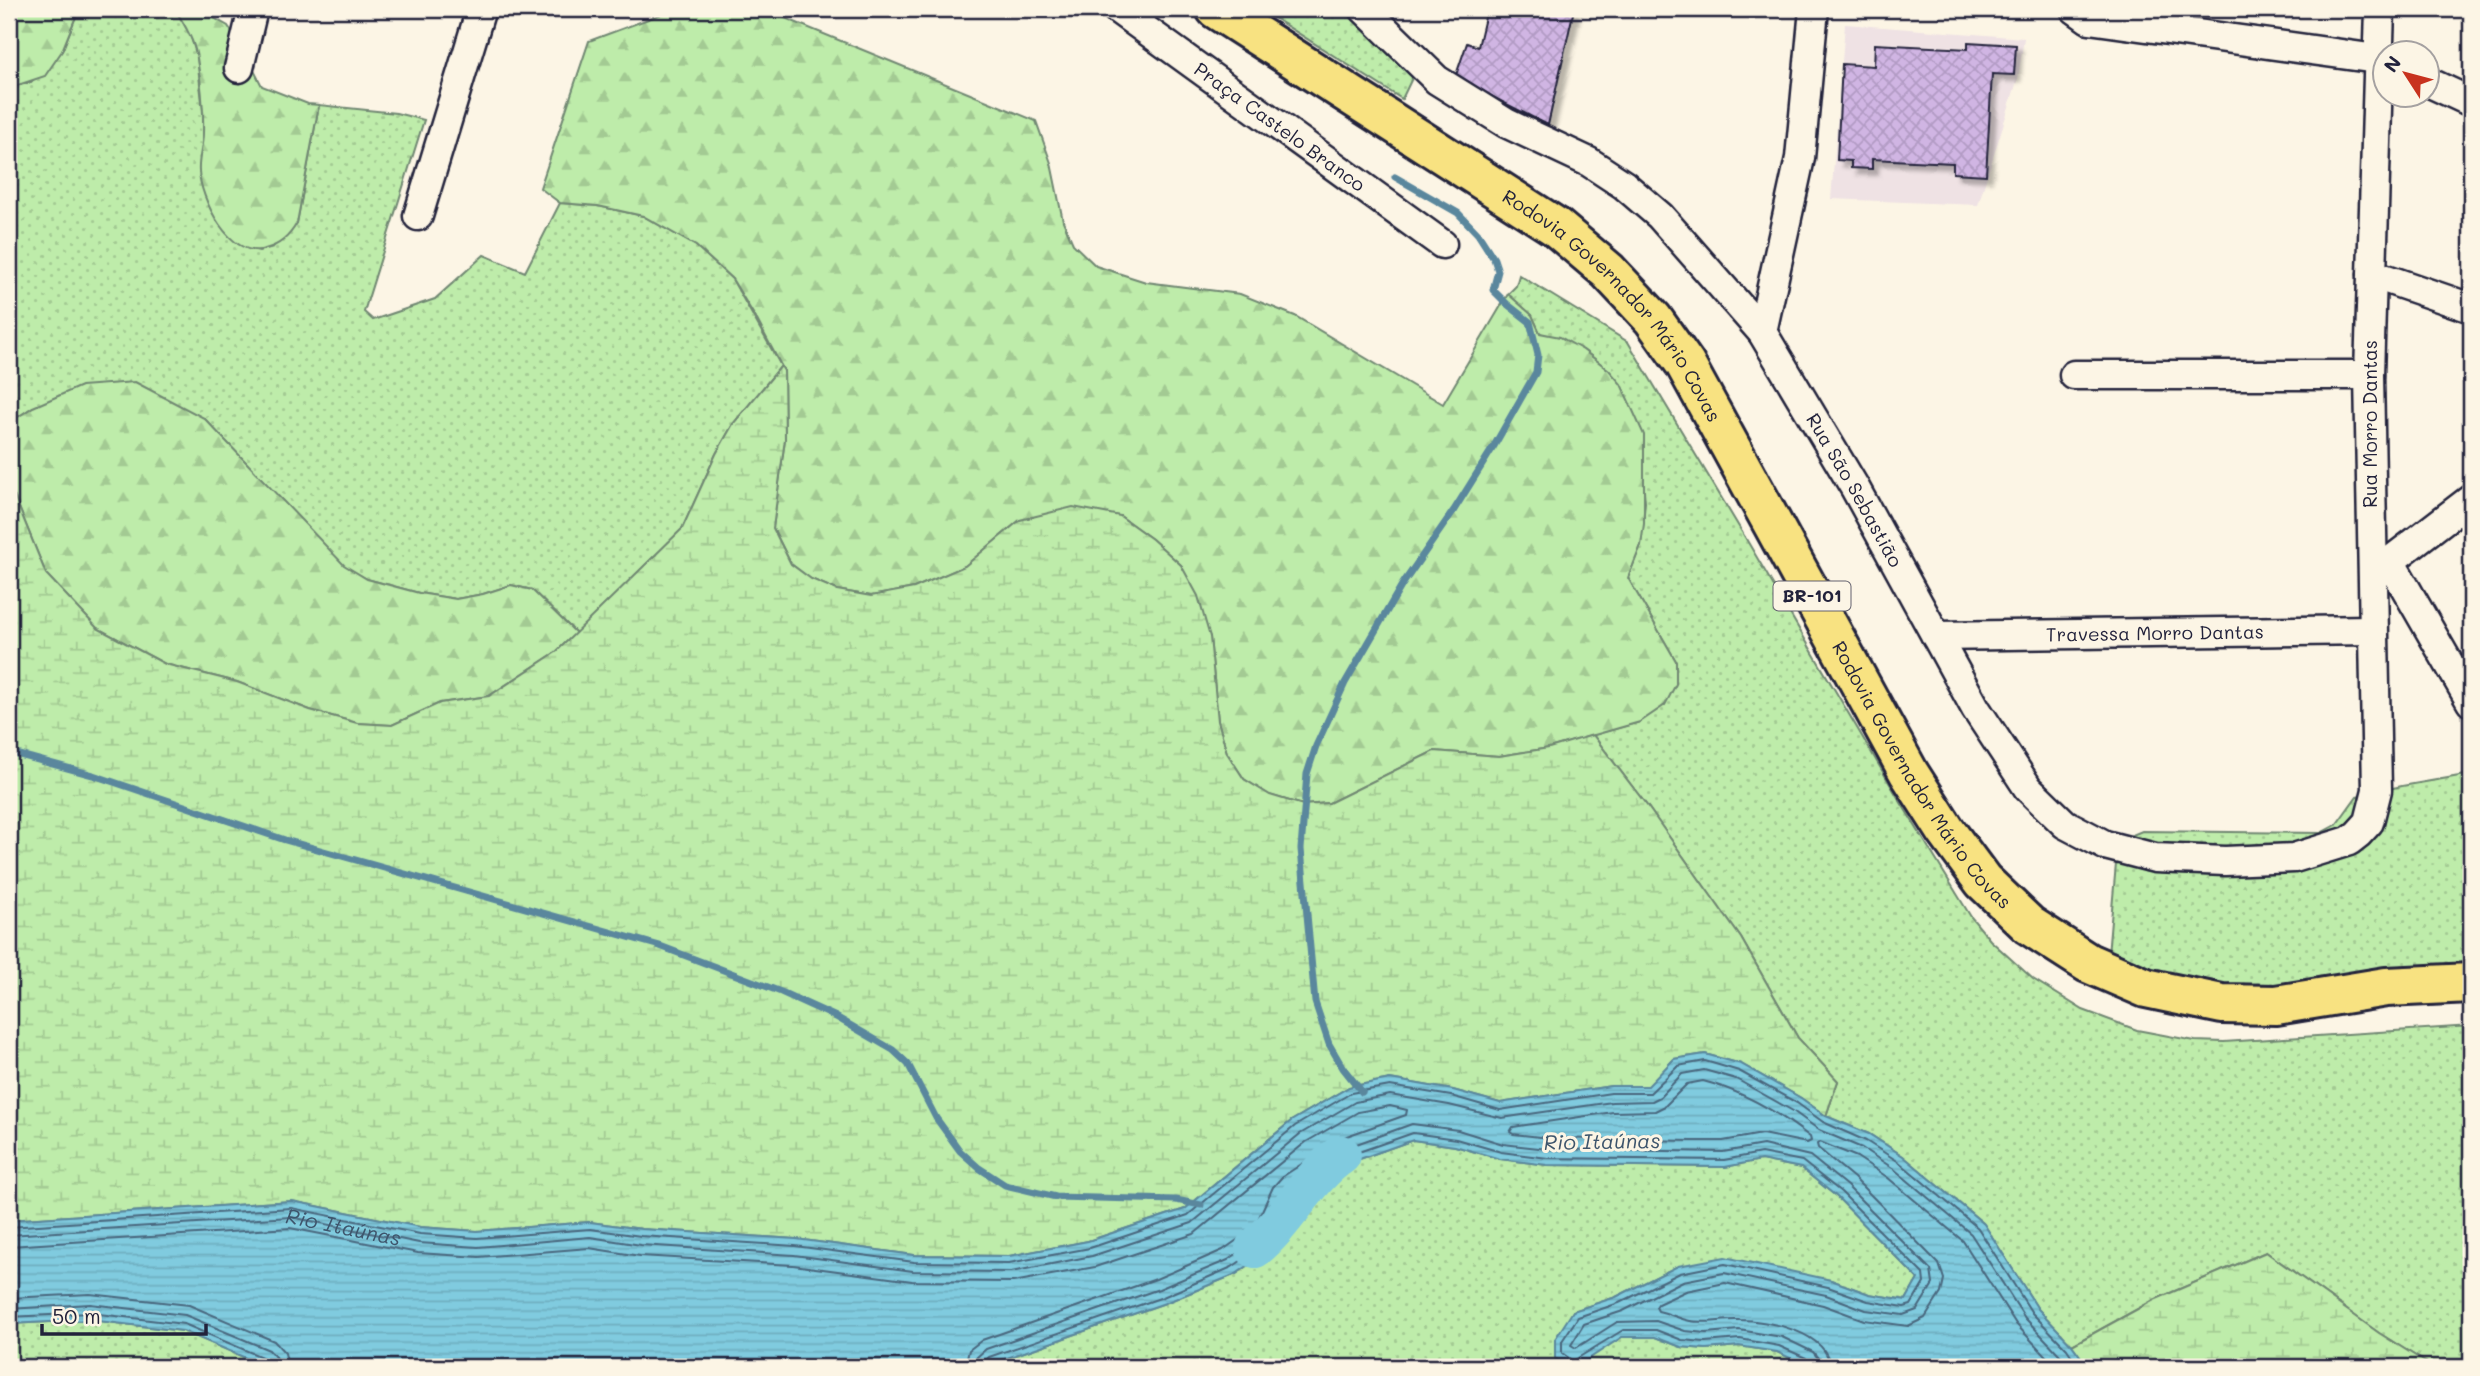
<svg xmlns="http://www.w3.org/2000/svg" width="2480" height="1376" viewBox="0 0 2480 1376" font-family="Mali,sans-serif">
<defs>
<pattern id="green-dots" width="8" height="8" patternUnits="userSpaceOnUse" patternTransform="scale(1.75)"><rect width="8" height="8" fill="#beecaa"/><path d="M2 2h.1M6 6h.1" fill="none" stroke="#a3ca93" stroke-width="1.8" stroke-linecap="round"/></pattern>
<pattern id="forest-firs" width="22" height="20" patternUnits="userSpaceOnUse" patternTransform="scale(1.75)"><rect width="22" height="20" fill="#beecaa"/><path d="M5 1l3.5 6h-7zM16 11l3.5 6h-7z" fill="#a3ca93"/></pattern>
<pattern id="wetland-marsh" width="20" height="14" patternUnits="userSpaceOnUse" patternTransform="scale(1.75)"><rect width="20" height="14" fill="#beecaa"/><path d="M1 5h8M5 5V1M11 12h8M15 12V8" fill="none" stroke="#a3ca93"/></pattern>
<pattern id="water-rules" width="6" height="5" patternUnits="userSpaceOnUse" patternTransform="scale(1.75)"><rect width="6" height="5" fill="#80cbdf"/><path d="M0 2.5h6" fill="none" stroke="#6eaec0"/></pattern>
<pattern id="building-cross-hatch" width="8" height="8" patternUnits="userSpaceOnUse" patternTransform="scale(1.75)"><rect width="8" height="8" fill="#d0b5e3"/><path d="M0 0l8 8M0 8l8-8" fill="none" stroke="#b29bc4"/></pattern>
<filter id="shadow"><feDropShadow dx="6" dy="6" stdDeviation="2" flood-color="#0004"/></filter>
</defs>
<rect width="100%" height="100%" fill="#fcf5e5"/>
<filter id="ink" filterUnits="userSpaceOnUse"><feTurbulence type="fractalNoise" baseFrequency=".0143" numOctaves="2"/><feDisplacementMap in="SourceGraphic" scale="14" xChannelSelector="R" yChannelSelector="G"/><feConvolveMatrix kernelMatrix="1 2 1 2 8 2 1 2 1" color-interpolation-filters="sRGB"/></filter>
<g filter="url(#ink)">
<path fill="#efe2e4" d="M1845 24 2024 38 2018 78 1978 205 1831 199Z"/>
<path fill="url(#green-dots)" stroke="#708772" stroke-width="2" d="M79 9H175L190 34 197 57 203 111V135L238 244 259 251 273 247 297 223 319 105 396 113 424 120 364 312 373 320 435 299 484 255 525 272 560 203 598 206 643 216 696 246 732 279 781 366 733 424 716 454 682 529 576 633 532 590 511 585 483 594 456 599 419 593 367 579 344 566 204 418 33 407 9 423V88L31 82 62 51Z
M1260 9H1351L1414 74 1402 99Z
M1519 275 1628 342 1739 527 1900 801 1971 917 1990 940 2033 979 2083 1010 2137 1030 2195 1041 2224 1042 2471 1026V1367H2433L2379 1333 2266 1252 2154 1300 2072 1345 2038 1309 1983 1223 1903 1156 1869 1134 1826 1116 1838 1081 1798 1038 1741 938 1648 807 1593 735 1640 722 1676 661 1628 578 1641 545 1645 502 1643 480 1609 370 1583 350 1540 333 1532 315 1508 294 1516 286Z
M2471 774V974L2307 993 2182 988 2108 955 2118 841 2142 831 2321 833 2336 825 2357 796 2402 786Z
M1413 1140 1455 1146 1500 1159 1547 1165 1725 1167 1761 1160 1801 1168 1837 1197 1918 1279 1906 1300 1869 1294 1831 1280 1678 1266 1616 1297 1573 1311 1555 1358 1568 1367H981L1165 1303 1236 1274 1276 1246 1296 1198 1354 1161Z
M90 1320 183 1331 255 1362 273 1367H9V1324Z
M1622 1337H1655L1681 1347 1706 1349 1739 1346 1777 1352 1810 1367H1572Z"/>
<path fill="url(#forest-firs)" stroke="#708772" stroke-width="2" d="M9 9H79L62 51 45 76 9 88Z
M175 9H198L228 26 243 49 262 86 308 104 319 105 297 223C289 237 280 245 265 249 230 260 200 198 199 171 198 159 203 146 203 133 204 109 201 82 197 58 194 40 184 24 175 9Z
M675 9H763L1036 121 1051 163 1063 221 1073 244 1096 266 1146 282 1240 294 1295 316 1443 404 1508 294 1532 315 1540 333 1560 337 1583 350 1609 370 1621 384 1644 435V524L1641 545 1628 578 1676 661V684L1665 705 1640 722 1549 748 1499 756 1434 751 1329 803 1303 805 1269 795 1244 779 1227 753 1218 721 1210 637 1181 565 1152 539 1120 516 1020 520 965 566 914 588 871 596 837 590 811 579 791 564 773 528 785 439 784 371 757 320 732 279 696 246 643 216 598 206 560 203 540 188 589 41Z
M135 382 204 418 344 565 367 579 419 593 456 599 483 594 511 585 532 590 576 633 556 652 489 696 440 703 392 725 357 723 310 710 237 682 165 664 97 628 46 574 9 483V423L33 407 81 386Z"/>
<path fill="url(#wetland-marsh)" stroke="#708772" stroke-width="2" d="M781 366 784 371 785 439 773 528 791 564 811 579 837 590 871 596 914 588 965 566 1020 520 1073 507 1120 516 1152 539 1181 565 1198 596 1210 637 1218 721 1227 753 1244 779 1270 795 1303 805 1329 803 1434 751 1499 756 1549 748 1593 735 1648 807 1741 938 1798 1038 1838 1081 1826 1116 1801 1098 1741 1064 1705 1054 1674 1059 1649 1086H1611L1500 1103 1453 1090 1390 1079 1349 1087 1291 1121 1185 1209 1088 1241 1009 1256 914 1255 796 1239 642 1229 590 1222 477 1231 420 1227 292 1201 9 1220V483L46 574 97 628 165 664 237 682 310 710 357 723 392 725 440 703 489 696 556 652 682 529 716 454 733 424Z
M2266 1252 2379 1333 2433 1367H2088L2072 1345 2154 1300Z"/>
<path fill="url(#water-rules)" stroke="#5a879d" stroke-width="2" d="M1705 1054 1741 1064 1801 1098 1826 1116 1869 1134 1903 1156 1984 1224 2038 1309 2072 1345 2088 1367H1810L1777 1352 1739 1346 1706 1349 1681 1347 1655 1337H1622L1581 1364 1568 1367 1555 1358V1339L1573 1311 1616 1297 1678 1266 1725 1257 1831 1280 1869 1294 1906 1300 1918 1279 1837 1197 1801 1168 1761 1160 1725 1167 1547 1165 1500 1159 1455 1146 1413 1140 1354 1161 1297 1198 1276 1246 1236 1274 1165 1303 981 1367H273L255 1362 183 1331 90 1320 9 1324V1220L292 1201 420 1227 477 1231 590 1222 642 1229 796 1239 914 1255 1009 1256 1088 1241 1185 1209 1291 1121 1349 1087 1390 1079 1453 1090 1500 1103 1611 1086H1648L1674 1059Z"/>
<g fill="none" stroke-linecap="round" stroke-linejoin="round">
<g stroke="#48667d" stroke-width="2">
<path d="M1703 1081C1742 1091 1778 1112 1810 1137L1811 1141 1807 1143 1762 1134 1723 1141H1692L1549 1138 1513 1134 1510 1132 1513 1127 1613 1112 1655 1111 1665 1106 1687 1084Z"/>
<path d="M9 1227 291 1208 420 1234 477 1238 590 1229 641 1236 795 1246 914 1262 1009 1263 1090 1248 1188 1215 1295 1126 1351 1093 1390 1086 1451 1096 1500 1110 1611 1093H1650L1678 1066 1705 1061 1739 1071 1797 1103 1823 1122 1866 1141 1899 1162 1978 1228 2032 1313 2067 1349 2079 1367"/>
<path id="s1" d="M9 1235 291 1217 419 1243 478 1247 590 1237 641 1245 794 1255 913 1271 1011 1272 1092 1256 1192 1223 1300 1134 1355 1102 1390 1095 1449 1105 1502 1118 1612 1102 1652 1101 1660 1097 1682 1074 1704 1070 1736 1079 1793 1111 1819 1130 1862 1148 1894 1169 1971 1234 2025 1318 2060 1355 2069 1367"/>
<path d="M9 1246 290 1228 418 1253 479 1257 589 1248 640 1256 793 1265 912 1281 1013 1282 1095 1267 1194 1234 1306 1142 1358 1112 1390 1106 1407 1110 1406 1115 1341 1138 1282 1177 1273 1187 1254 1228 1223 1250 1156 1279 982 1340 969 1350 965 1367"/>
<path d="M9 1298 90 1294 189 1305 274 1341 285 1353 288 1367"/>
<path d="M9 1309 90 1304 185 1315 269 1350 276 1358 277 1367"/>
<path d="M9 1317 90 1313 184 1324 264 1358 268 1367"/>
<path d="M975 1367 977 1357 986 1349 1159 1289 1228 1260 1263 1235 1282 1192 1288 1185 1348 1147 1412 1124 1458 1130 1503 1144 1548 1149 1723 1152 1763 1145 1810 1156 1847 1186 1931 1270 1933 1284 1917 1310 1903 1315 1866 1310 1826 1295 1724 1273 1683 1281 1623 1311 1584 1324 1571 1345 1576 1348 1617 1322 1656 1321 1685 1331 1706 1333 1739 1330 1782 1337 1813 1352 1818 1358 1819 1367"/>
<path d="M984 1367 985 1361 989 1357 1163 1297 1232 1267 1270 1241 1293 1192 1350 1155 1413 1133 1456 1139 1501 1152 1548 1158 1724 1160 1761 1153 1802 1161 1841 1192 1923 1274 1924 1283 1911 1305 1904 1307 1868 1301 1828 1287 1725 1264 1680 1273 1619 1303 1578 1317 1562 1341V1353L1573 1361 1623 1330H1656L1682 1340 1705 1342 1740 1339 1779 1346 1806 1358 1810 1367"/>
<path d="M1830 1367C1828 1332 1768 1320 1739 1320 1723 1319 1707 1324 1690 1321 1679 1319 1669 1313 1658 1311L1656 1307 1658 1304 1686 1291 1725 1283 1823 1305 1864 1320 1908 1326 1925 1318 1941 1293 1944 1279 1939 1264 1854 1178 1818 1148 1817 1144 1820 1142 1857 1157 1887 1177 1963 1241 2016 1324 2056 1367"/>
</g>
<path stroke="#5a879d" stroke-width="7" d="M9 752 93 775 285 840 660 946 781 992 836 1017 893 1050 908 1064 936 1118 960 1151 979 1168 1005 1185 1056 1197 1176 1200 1201 1205
M1362 1092 1343 1068 1329 1044 1315 1002 1301 849 1307 774 1316 746 1345 683 1402 585 1454 510 1494 446 1536 372 1538 355 1530 322 1507 304 1493 290 1498 271 1494 259 1478 234 1458 213 1395 177"/>
<path stroke="#80cbdf" stroke-width="40" d="M1255 1248C1287 1222 1309 1176 1341 1155"/>
</g>
<path fill="url(#building-cross-hatch)" stroke="#22223b" stroke-width="2" filter="url(#shadow)" d="M1487 9H1574L1548 125 1455 78 1467 43 1478 47Z
M1968 42 2016 45 2014 75 1992 74 1986 175 1953 173V163L1872 159V169L1851 168V161L1837 160 1842 64 1874 66 1875 44 1968 49Z"/>
<g fill="none" stroke-linecap="round" stroke-linejoin="round">
<g stroke="#22223b" stroke-width="33">
<g id="minor">
<path id="s2" d="M1117 9 1442 244"/>
<path id="s3" d="M1364 9 1437 80 1506 123 1589 162 1624 185 1660 216 1762 332 1855 488 1976 709 2028 788 2065 824 2105 845 2155 858 2225 861 2294 858 2349 841 2358 834 2369 822 2377 790 2369 375 2380 9"/>
<path d="M2075 9 2089 19 2377 59 2386 63"/>
<path d="M239 68 253 9"/>
<path d="M2428 82 2471 102"/>
<path d="M418 216 481 9"/>
<path d="M2372 274 2471 308"/>
<path d="M1762 332 1800 158 1814 9"/>
<path d="M2074 375H2369"/>
<path d="M2390 561 2471 702"/>
<path d="M2376 572 2471 499"/>
<path id="s4" d="M1936 636 2373 630"/>
</g>
</g>
<g stroke="#22223b" stroke-width="44">
<g id="highway">
<path id="s5" d="M1216 9 1556 227 1608 271 1653 319 1685 364 1909 773 1946 831 1983 881 2029 925 2088 963 2146 988 2222 1004 2276 1005 2386 987 2471 983"/>
</g>
</g>
<use href="#minor" stroke="#fcf5e5" stroke-width="28"/>
<use href="#highway" stroke="#f8e281" stroke-width="38"/>
</g>
</g>
<g text-anchor="middle" stroke-width="6" stroke-linejoin="round" paint-order="stroke">
<rect fill="#fcf5e5" stroke="#63616e" stroke-width="2" x="1773.5" y="581.5" width="77" height="29" rx="5"/>
<g font-size="18" font-weight="bold" fill="#22223b">
<text x="1812" y="602">BR-101</text>
</g>
<g font-size="19" fill="#22223b" stroke="#fcf5e5">
<text dy="7" stroke="none"><textPath href="#s2" startOffset="201">Praça Castelo Branco</textPath></text>
<text dy="7" stroke="none"><textPath href="#s5" startOffset="500">Rodovia Governador Mário Covas</textPath></text>
<text transform="translate(2370 424) rotate(-90)" y="7">Rua Morro Dantas</text>
<text dy="7" stroke="none"><textPath href="#s3" startOffset="702">Rua São Sebastião</textPath></text>
<text dy="7" stroke="none"><textPath href="#s4" startOffset="219">Travessa Morro Dantas</textPath></text>
<text dy="7" stroke="none"><textPath href="#s5" startOffset="1068">Rodovia Governador Mário Covas</textPath></text>
</g>
<g font-size="21" font-style="italic" fill="#3e556c" stroke="#fcf5e5">
<text transform="translate(1602 1142) rotate(-1)" y="7">Rio Itaúnas</text>
<text dy="7" stroke="none"><textPath href="#s1" startOffset="336">Rio Itaúnas</textPath></text>
</g>
</g>
<rect width="2480" height="1376" fill="none" stroke="#fcf5e5" stroke-width="35"/>
<rect x="18" y="18" width="2445" height="1341" fill="none" stroke="#22223b" stroke-width="2.5" filter="url(#ink)"/>
<g transform="translate(2406 74) rotate(306)"><circle r="33" fill="#fcf5e5" stroke="#a5a1a1" stroke-width="2"/>
<path d="M0-5L12 26L0 18L-12 26Z" fill="#c8321e"/>
<text y="-10" font-size="19" font-weight="bold" text-anchor="middle" fill="#22223b">N</text>
</g>
<path d="M42 1324v10h164v-10" fill="none" stroke="#22223b" stroke-width="3.5"/>
<text x="52" y="1324" font-size="21" fill="#22223b" stroke="#fcf5e5" stroke-width="5" paint-order="stroke">50 m</text>
</svg>
